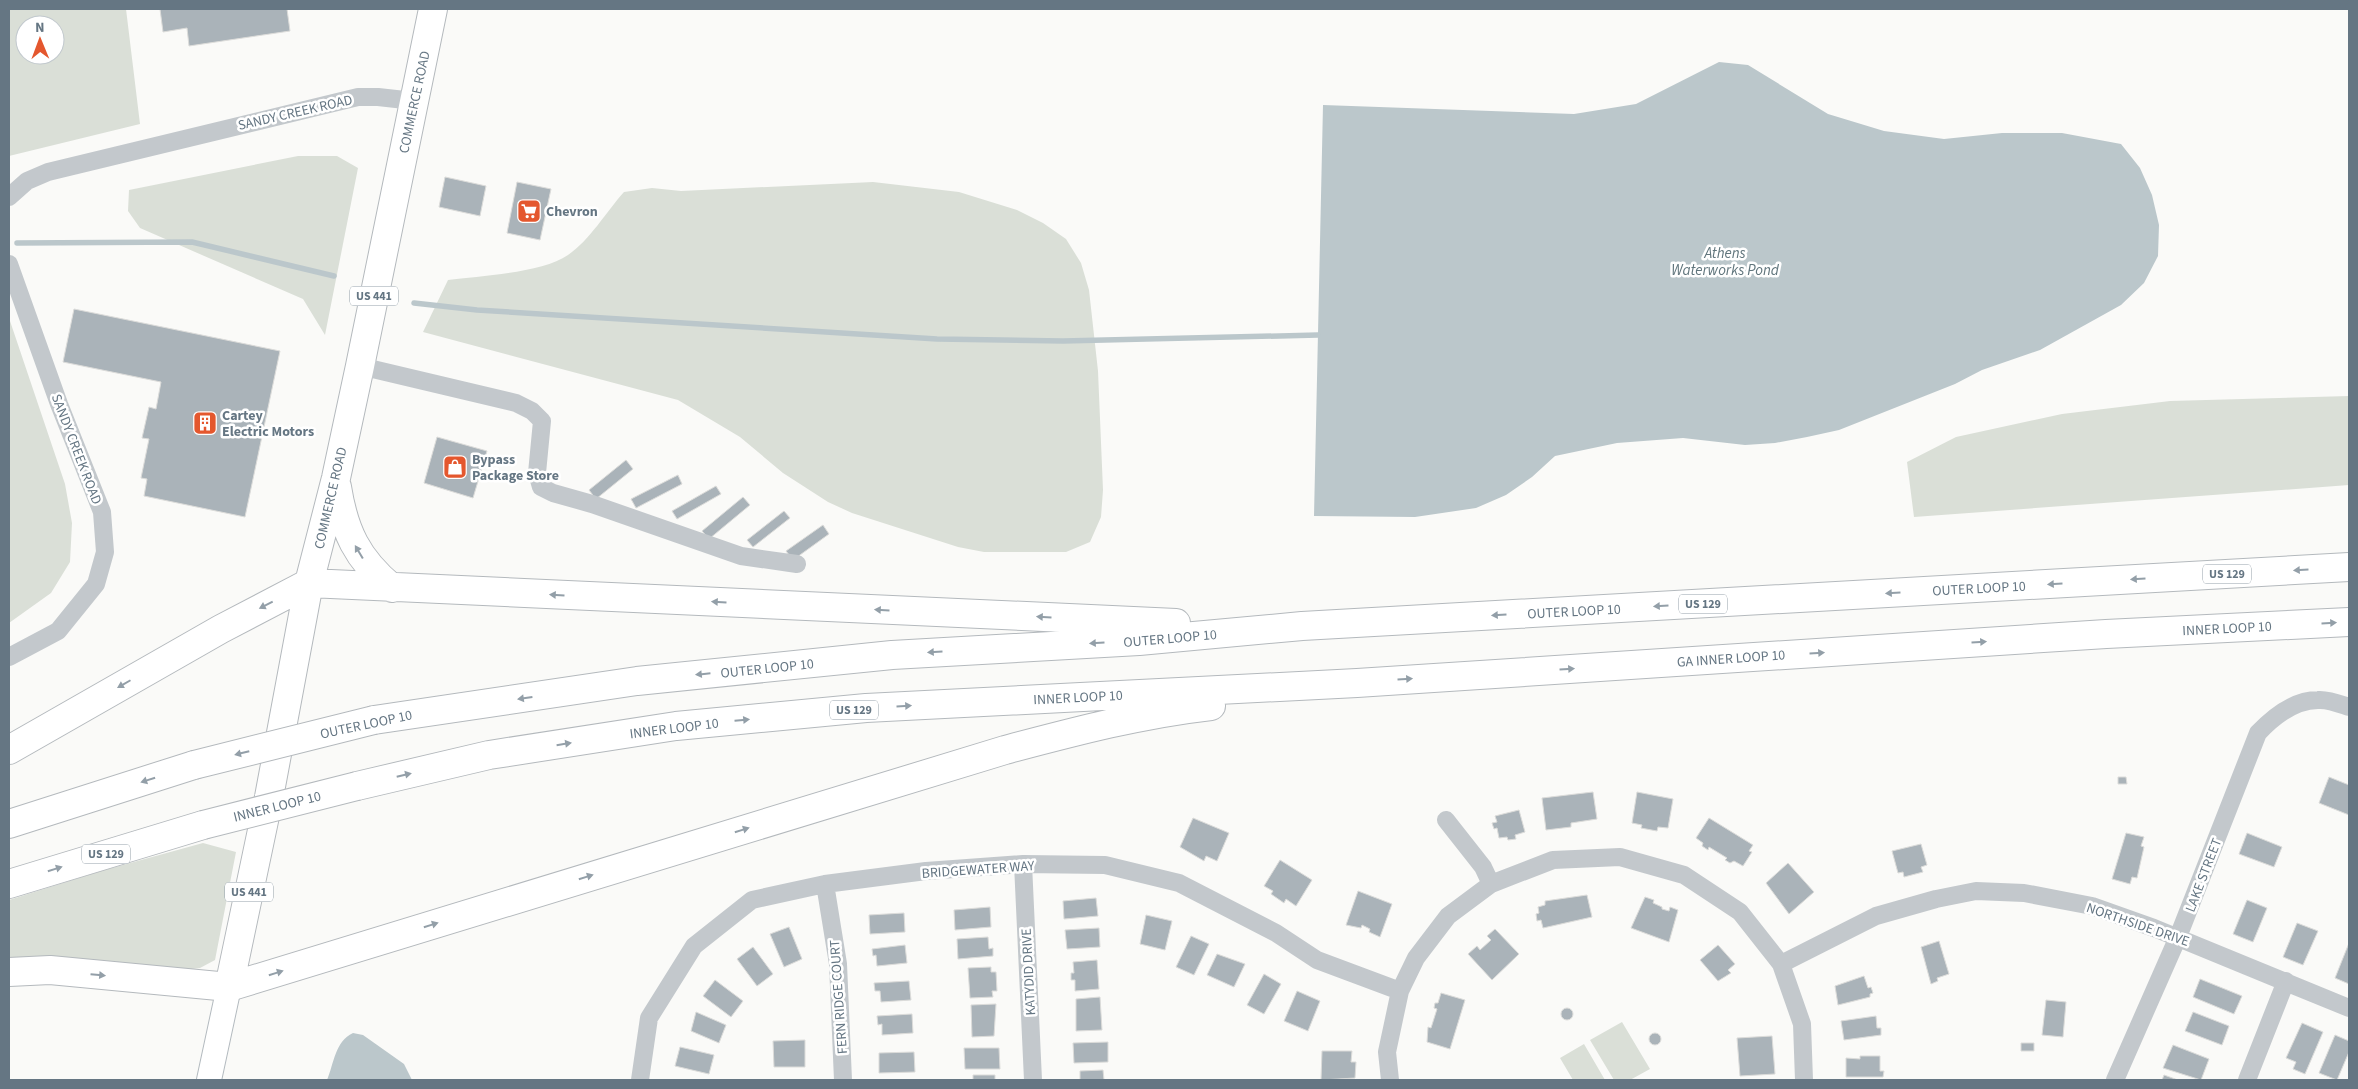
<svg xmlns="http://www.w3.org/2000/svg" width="2358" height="1089" viewBox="0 0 2358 1089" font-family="'Source Sans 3',sans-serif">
<rect width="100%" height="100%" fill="#fafaf8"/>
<path fill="#dadfd7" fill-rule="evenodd" d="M9 9H126L140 124 9 156ZM25 25H55V55H25Z
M298 156H337L358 168 325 335 303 299 140 228 128 211 129 190Z
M873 182 959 192 1017 210 1043 223 1066 239 1081 263 1089 290 1098 371 1103 490 1101 517 1090 542 1066 552H984L958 547 852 513 828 502 783 473 740 437 678 400 423 332 448 280C480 276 542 273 568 255 590 240 606 212 624 192L652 188 681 191Z
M9 318 65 484 72 523 70 562 51 593 9 623Z
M2349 396V485L1914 517 1907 462 1956 437 2062 414 2170 401Z
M203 843 236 852 215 960 200 968 183 970 109 961 9 958V900L101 871Z
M1622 1022 1650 1069 1630 1080H1614L1590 1040Z
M1584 1044 1605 1080H1573L1560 1058Z"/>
<path fill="#bbc7cb" d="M1719 62 1748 65 1828 114 1884 131 1944 139 2002 133H2062L2121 144 2140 168 2152 195 2159 225 2158 256 2144 283 2121 305 2040 350 1982 370 1955 384 1839 430 1807 437 1775 443 1745 445 1683 438 1617 443 1555 456 1532 477 1506 495 1476 508 1415 517 1314 516 1323 105 1574 114 1636 104Z
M353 1033 363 1035 404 1064 412 1080H327C334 1064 335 1041 353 1033Z"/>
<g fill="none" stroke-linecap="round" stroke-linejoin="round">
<path stroke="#bbc7cb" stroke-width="5.5" d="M17 243 192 242 334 276
M414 303 477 310 937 339 1063 341 1318 335"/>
</g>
<path fill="#aab3b9" stroke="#dcdcda" d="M160 9H287L290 31 189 46 187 28 163 32Z
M445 177 486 186 480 216 439 207Z
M517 182 551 189 540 240 507 233Z
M74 309 280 351 245 517 144 496 147 479 141 478 149 439 142 438 149 407 156 409 161 382 63 362Z
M437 437 487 451 473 498 424 483Z
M626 460 633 469 596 499 589 490Z
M678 475 682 484 636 508 631 499Z
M716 486 721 494 677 519 672 511Z
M743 497 750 505 709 539 702 531Z
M784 511 790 518 753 547 747 540Z
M823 525 829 534 793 560 786 551Z
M2118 777H2126L2127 784H2118Z
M2329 777 2349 785V815L2319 803Z
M1593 792 1597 819 1571 823V827L1546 830 1542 798Z
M1637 792 1673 799 1668 828 1658 827 1657 831 1641 828 1642 825 1632 823Z
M1519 810 1525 832 1515 835 1516 839 1508 840 1507 837 1499 838 1497 828 1494 829 1492 823 1497 822 1495 816Z
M1193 818 1229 833 1217 861 1206 856 1204 861 1180 847Z
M1709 818 1753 845 1749 851 1752 852 1743 866 1734 861 1730 863 1725 860 1727 858 1709 847 1708 850 1702 846 1703 843 1696 838Z
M2126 833 2144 837 2141 846 2144 847 2137 878 2132 877 2130 884 2112 879Z
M2247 833 2282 847 2274 867 2239 854Z
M1921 844 1927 865 1921 867 1923 872 1904 877 1903 872 1898 873 1892 851Z
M1280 860 1312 880 1296 906 1286 899 1284 903 1271 894 1273 891 1264 886Z
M1788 863 1814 892 1789 914 1766 883Z
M1358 891 1392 904 1380 937 1369 932 1370 929 1362 925 1361 928 1346 925Z
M1587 895 1592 917 1543 928 1541 920 1537 921 1536 914 1539 913 1538 907 1545 905V901Z
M1645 897 1654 900 1653 903 1662 907V909L1669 911 1670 907 1678 910 1669 942 1631 928Z
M1096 898 1098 916 1064 919 1063 901Z
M2247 900 2267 908 2253 942 2233 934Z
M990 907 991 927 955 930 954 910Z
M904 913 905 932 870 934 869 915Z
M1146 915 1172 921 1165 950 1140 944Z
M2297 923 2318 931 2303 965 2283 957Z
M789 927 802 959 784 967 770 934Z
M1099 928 1100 947 1067 949 1065 930Z
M1495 929 1519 954 1492 980 1468 954 1477 946 1480 950 1491 940 1487 936Z
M1191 936 1209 944 1194 975 1176 967Z
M988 937 989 949 993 948V956L958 959 957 939Z
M1939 941 1949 974 1937 978 1938 981 1931 984 1921 947Z
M2349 943V984L2335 978Z
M905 945 907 963 877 966 876 955 873 956 872 949Z
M1718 945 1735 964 1728 970 1731 973 1718 981 1700 960Z
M753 947 773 974 757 986 737 959Z
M1217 954 1245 964 1234 987 1207 975Z
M1097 960 1099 989 1075 991V980H1071V973H1074L1073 962Z
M991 967V972H996L997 991H992L993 997 970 998 968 968Z
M1264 974 1281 984 1264 1014 1247 1005Z
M1864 976 1868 988 1871 987 1873 993 1870 994V997L1838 1005 1835 986Z
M2200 979 2242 996 2234 1014 2193 997Z
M715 980 743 1001 731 1017 703 996Z
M909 981 911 1000 881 1002 880 991H875L874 983Z
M1297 991 1320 1001 1308 1031 1284 1021Z
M1441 993 1465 1000 1450 1049 1427 1042 1428 1027 1431 1028 1437 1009 1434 1008 1435 1003H1438Z
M1100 997 1102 1030 1076 1031V999Z
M2046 1000 2066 1002 2063 1037 2042 1035Z
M996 1004 994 1036 972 1037 971 1005Z
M1561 1014a6 6 0 1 1 12 0a6 6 0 1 1-12 0Z
M696 1012 726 1025 719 1043 691 1031Z
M2193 1012 2229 1026 2222 1045 2185 1031Z
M912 1014 913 1033 882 1035V1024L878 1025 877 1016Z
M1876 1016 1877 1028H1881V1035L1844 1040 1841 1021Z
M2302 1023 2323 1032 2305 1074 2293 1069 2296 1062 2286 1058Z
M1649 1039a6 6 0 1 1 12 0a6 6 0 1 1-12 0Z
M2335 1035 2349 1041V1052L2337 1080 2319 1073Z
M1772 1036 1775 1074 1740 1076 1737 1038Z
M805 1040V1067H774L773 1041Z
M1108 1042V1062L1074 1063 1073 1043Z
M2021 1043H2034V1051H2021Z
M2173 1045 2209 1059 2201 1080 2163 1068Z
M680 1047 714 1055 709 1074 675 1066Z
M964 1048H999L1000 1069H965Z
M1322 1051H1352L1351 1062H1356L1355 1078 1321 1080Z
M914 1052 915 1072 879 1073V1053Z
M1860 1056H1880V1071H1884L1883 1077H1846V1058L1860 1059Z
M1103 1070 1104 1080H1080V1071Z
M973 1075H995V1080H973Z
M2164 1075 2178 1080H2162Z"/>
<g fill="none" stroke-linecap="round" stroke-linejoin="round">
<g stroke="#b3babf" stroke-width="26">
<path id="secondary" d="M209 1080 229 987"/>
</g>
<g stroke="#b4b9bd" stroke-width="30">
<path id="highway" d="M337 487C344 531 357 559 392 588
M374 720 637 681 892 655 1139 641 1302 626 2349 567
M9 750 221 629 309 583 1176 623
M357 786 489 755 676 726 866 708 1357 683 2106 634 2349 622
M9 824 194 765
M9 884 203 825
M9 972 50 970 229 987 1005 750C1073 732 1140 714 1211 706
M229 987 269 797 309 583 336 478 360 366 433 9"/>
</g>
<path stroke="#c3c8cc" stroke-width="18" d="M9 197 27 181 48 172 358 97H378L414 101
M9 264 59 404 102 512 105 552 96 584 58 631 9 657
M360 366 516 403 532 411 542 421 537 473 541 487 553 493 592 504 741 556 797 564
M1446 820 1483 867 1491 884
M1023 864 1033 1080
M825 884 838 964 843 1080
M1781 964 1876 916 1936 899 1976 891 2024 893 2092 906 2154 928 2349 1008
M640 1080 649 1018 694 946 752 900 825 884 926 871 1023 864 1105 865 1179 883 1276 933 1317 960 1400 991
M1390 1080 1387 1052 1400 991 1416 958 1448 916 1491 884 1553 860 1620 857 1684 875 1740 912 1781 964 1802 1024 1804 1080
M2115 1080 2178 937 2258 733C2274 716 2294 700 2318 700 2328 699 2340 704 2349 707
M2247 1080 2286 981"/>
<use href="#secondary" stroke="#fff" stroke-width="24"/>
<use href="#highway" stroke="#fff" stroke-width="28"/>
<g stroke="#b4b9bd" stroke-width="30" stroke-linecap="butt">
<path id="highway-bridge" d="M194 765 374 720
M203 825 357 786"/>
</g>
<use href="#highway-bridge" stroke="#fff" stroke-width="28"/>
</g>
<defs><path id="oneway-solid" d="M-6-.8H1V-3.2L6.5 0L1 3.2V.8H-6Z" transform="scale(1.25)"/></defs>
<g fill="#939fa8">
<use href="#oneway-solid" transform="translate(359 552) rotate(-121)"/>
<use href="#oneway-solid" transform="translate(2301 570) rotate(177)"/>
<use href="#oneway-solid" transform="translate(2138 579) rotate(177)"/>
<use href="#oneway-solid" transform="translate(2055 584) rotate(177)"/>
<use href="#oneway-solid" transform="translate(1893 593) rotate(177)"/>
<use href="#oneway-solid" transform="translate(557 595) rotate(-177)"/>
<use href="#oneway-solid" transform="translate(719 602) rotate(-177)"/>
<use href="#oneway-solid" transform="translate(266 605) rotate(153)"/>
<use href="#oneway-solid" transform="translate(1661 606) rotate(177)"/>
<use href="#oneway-solid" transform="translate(882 610) rotate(-177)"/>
<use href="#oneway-solid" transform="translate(1499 615) rotate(177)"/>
<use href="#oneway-solid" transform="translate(1044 617) rotate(-177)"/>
<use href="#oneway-solid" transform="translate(2329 623) rotate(-3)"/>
<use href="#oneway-solid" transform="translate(1979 642) rotate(-4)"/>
<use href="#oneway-solid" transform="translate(1097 643) rotate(177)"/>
<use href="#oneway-solid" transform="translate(935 652) rotate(177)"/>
<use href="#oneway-solid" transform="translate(1817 653) rotate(-4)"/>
<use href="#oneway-solid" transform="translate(1567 669) rotate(-4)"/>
<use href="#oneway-solid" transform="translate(703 674) rotate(174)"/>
<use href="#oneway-solid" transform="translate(1405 679) rotate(-4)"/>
<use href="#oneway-solid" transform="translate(124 684) rotate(150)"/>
<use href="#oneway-solid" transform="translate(525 698) rotate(172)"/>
<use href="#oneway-solid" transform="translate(904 706) rotate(-3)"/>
<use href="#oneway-solid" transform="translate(742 720) rotate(-5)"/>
<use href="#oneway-solid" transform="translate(564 744) rotate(-9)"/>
<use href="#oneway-solid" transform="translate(242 753) rotate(166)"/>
<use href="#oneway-solid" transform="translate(404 775) rotate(-13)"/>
<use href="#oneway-solid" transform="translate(148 780) rotate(162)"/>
<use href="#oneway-solid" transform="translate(742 830) rotate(-17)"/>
<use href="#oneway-solid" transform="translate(55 869) rotate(-17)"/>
<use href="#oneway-solid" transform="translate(586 877) rotate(-17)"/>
<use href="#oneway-solid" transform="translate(431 925) rotate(-17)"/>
<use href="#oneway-solid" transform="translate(276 973) rotate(-17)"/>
<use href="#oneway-solid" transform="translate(98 975) rotate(5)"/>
</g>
<defs>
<g id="supermarket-square" transform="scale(1.25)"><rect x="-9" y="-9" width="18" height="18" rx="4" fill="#e4572e" stroke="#fff"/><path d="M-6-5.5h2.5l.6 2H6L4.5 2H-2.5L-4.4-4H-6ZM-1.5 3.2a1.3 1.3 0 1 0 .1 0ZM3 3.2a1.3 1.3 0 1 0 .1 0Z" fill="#fff"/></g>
<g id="building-square" transform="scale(1.25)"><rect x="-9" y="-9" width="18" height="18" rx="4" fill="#e4572e" stroke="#fff"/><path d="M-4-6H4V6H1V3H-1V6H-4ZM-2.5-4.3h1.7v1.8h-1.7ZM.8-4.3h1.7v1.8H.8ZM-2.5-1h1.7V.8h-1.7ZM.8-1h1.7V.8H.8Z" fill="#fff"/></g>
<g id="shop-square" transform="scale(1.25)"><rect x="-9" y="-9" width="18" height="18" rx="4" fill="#e4572e" stroke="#fff"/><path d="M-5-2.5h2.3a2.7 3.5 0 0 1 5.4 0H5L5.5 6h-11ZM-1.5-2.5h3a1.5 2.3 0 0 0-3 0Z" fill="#fff"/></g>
</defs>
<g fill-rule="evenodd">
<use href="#supermarket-square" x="529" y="211"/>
<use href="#building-square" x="205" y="423"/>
<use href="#shop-square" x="455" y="467"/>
</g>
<g text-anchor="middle" stroke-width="5" stroke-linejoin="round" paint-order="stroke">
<g fill="#fff" stroke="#939fa8" stroke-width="1">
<rect x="350" y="286.5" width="48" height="19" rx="4"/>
<rect x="2203" y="564.5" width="48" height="19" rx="4"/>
<rect x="1679" y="594.5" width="48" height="19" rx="4"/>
<rect x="830" y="700.5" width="48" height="19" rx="4"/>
<rect x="82" y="844.5" width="48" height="19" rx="4"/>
<rect x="225" y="882.5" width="48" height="19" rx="4"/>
</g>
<g font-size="12" font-weight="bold" fill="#657683">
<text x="374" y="300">US 441</text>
<text x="2227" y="578">US 129</text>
<text x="1703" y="608">US 129</text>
<text x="854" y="714">US 129</text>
<text x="106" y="858">US 129</text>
<text x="249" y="896">US 441</text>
</g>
<g font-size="14" fill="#657683" stroke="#fff">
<text transform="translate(414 102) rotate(-78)" y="5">COMMERCE ROAD</text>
<text transform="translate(295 112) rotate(-13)" y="5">SANDY CREEK ROAD</text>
<text transform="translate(77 449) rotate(69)" y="5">SANDY CREEK ROAD</text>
<text transform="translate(330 498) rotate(-77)" y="5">COMMERCE ROAD</text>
<text transform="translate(1979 588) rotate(-3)" y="5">OUTER LOOP 10</text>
<text transform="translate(1574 611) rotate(-3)" y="5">OUTER LOOP 10</text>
<text transform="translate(2227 628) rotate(-3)" y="5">INNER LOOP 10</text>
<text transform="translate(1170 638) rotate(-5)" y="5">OUTER LOOP 10</text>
<text transform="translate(1731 658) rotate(-4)" y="5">GA INNER LOOP 10</text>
<text transform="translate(767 668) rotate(-6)" y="5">OUTER LOOP 10</text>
<text transform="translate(1078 697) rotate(-3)" y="5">INNER LOOP 10</text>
<text transform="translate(366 724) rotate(-12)" y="5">OUTER LOOP 10</text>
<text transform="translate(674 728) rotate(-7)" y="5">INNER LOOP 10</text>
<text transform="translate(277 806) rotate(-14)" y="5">INNER LOOP 10</text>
<text transform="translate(978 869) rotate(-4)" y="5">BRIDGEWATER WAY</text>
<text transform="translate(2203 875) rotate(-69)" y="5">LAKE STREET</text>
<text transform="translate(2138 924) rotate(19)" y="5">NORTHSIDE DRIVE</text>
<text transform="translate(1028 972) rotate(-93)" y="5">KATYDID DRIVE</text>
<text transform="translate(838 997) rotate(-94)" y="5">FERN RIDGE COURT</text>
</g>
<g font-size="14" font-weight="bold" fill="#657683" stroke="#fff" text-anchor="start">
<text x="546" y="216">Chevron</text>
<text x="222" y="420">Cartey<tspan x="222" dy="16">Electric Motors</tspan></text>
<text x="472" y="464">Bypass<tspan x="472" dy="16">Package Store</tspan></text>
</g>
<g font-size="15" font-style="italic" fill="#60757c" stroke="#fff">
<text x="1725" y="258">Athens<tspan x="1725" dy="17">Waterworks Pond</tspan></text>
</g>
</g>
<rect width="2358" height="1089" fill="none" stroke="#657683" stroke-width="20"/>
<g transform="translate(40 40) rotate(359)"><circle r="24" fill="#ffffff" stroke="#c1c8cd"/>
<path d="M0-4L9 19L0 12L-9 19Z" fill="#e4572e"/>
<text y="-8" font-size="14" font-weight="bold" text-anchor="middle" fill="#657683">N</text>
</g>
</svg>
